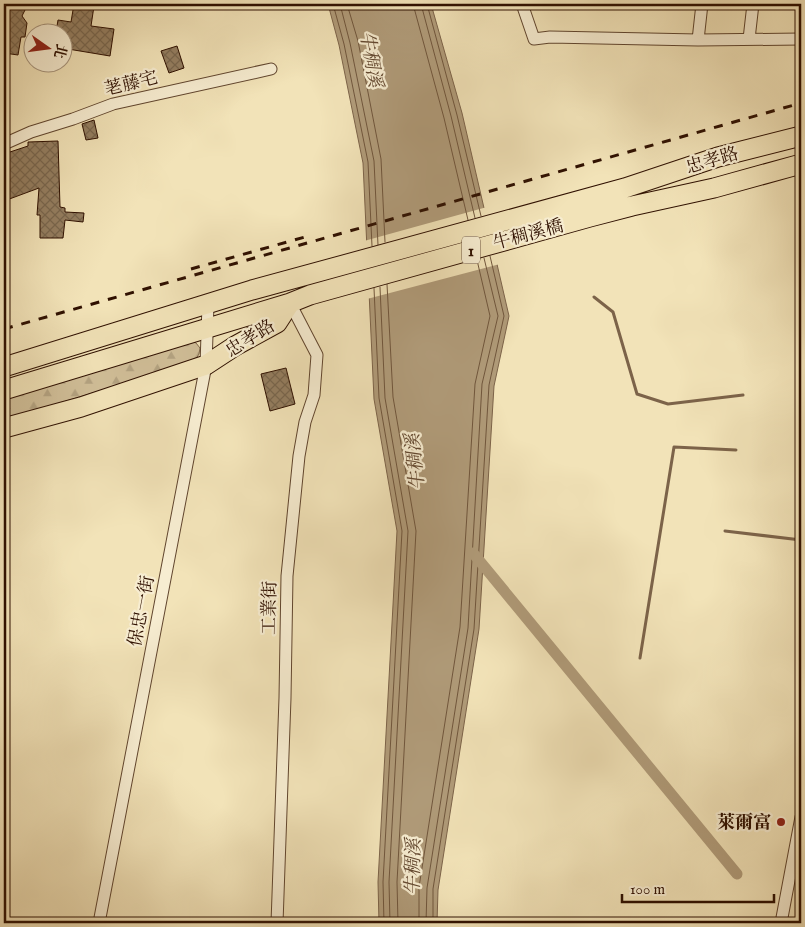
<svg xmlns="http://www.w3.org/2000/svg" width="805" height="927" viewBox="0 0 805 927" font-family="'IM FELL English','Noto Serif TC',serif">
<defs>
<pattern id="forest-firs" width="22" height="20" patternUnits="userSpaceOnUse" patternTransform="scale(1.25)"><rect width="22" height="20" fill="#d1bf99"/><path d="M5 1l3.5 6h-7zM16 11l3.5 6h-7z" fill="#b4a382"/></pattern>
<pattern id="building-cross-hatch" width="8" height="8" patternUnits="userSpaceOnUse" patternTransform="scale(1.25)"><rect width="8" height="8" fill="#947e60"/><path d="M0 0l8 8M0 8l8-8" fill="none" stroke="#79664d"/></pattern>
</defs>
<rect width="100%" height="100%" fill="#f2e3b8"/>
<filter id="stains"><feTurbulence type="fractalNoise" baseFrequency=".004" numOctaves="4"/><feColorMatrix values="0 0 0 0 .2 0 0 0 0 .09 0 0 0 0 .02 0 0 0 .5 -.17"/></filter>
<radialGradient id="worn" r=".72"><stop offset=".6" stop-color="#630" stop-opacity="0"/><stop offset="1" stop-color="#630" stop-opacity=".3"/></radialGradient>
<path fill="url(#forest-firs)" stroke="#80684c" d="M191 340 196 343 200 348 199 354 194 362 4 420V397Z"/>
<path fill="#b09b79" stroke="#7c6349" d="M328 4H431L462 113 509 316 494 386 479 629 438 890 437 923H379L378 882 397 531 374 399 363 163 339 45Z"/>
<path fill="#f2e3b8" d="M487 207 500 264 367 299 364 241Z"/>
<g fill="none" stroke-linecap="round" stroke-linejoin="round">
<path stroke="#70563c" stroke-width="1" d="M333 4 344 44 368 162 372 246
M340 4 350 43 374 161 378 245
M347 4 358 41 381 159 385 242
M413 4 444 118 468 220
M421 4 451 116 475 218
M427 4 457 115 481 216
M387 284 393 397 416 531 397 882 398 923
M380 287 385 398 408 531 389 882 390 923
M374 288 379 398 402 531 383 882 384 923
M419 923V887L460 627 475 384 490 316 477 260
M426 923 427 888 468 628 482 384 498 316 484 258
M433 923V889L474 629 489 385 504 316 490 256"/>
<path stroke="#7c6349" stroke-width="3" d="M594 297 613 312 637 394 668 404 743 395
M725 531 801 540
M640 658 674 447 736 450"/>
<path stroke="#b09b79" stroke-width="11" d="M473 553 737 874"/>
</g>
<path fill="url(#building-cross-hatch)" stroke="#2f1000" d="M4 4H28L22 16 27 23 25 37H21L18 55 4 53Z
M74 4 94 6 91 26 114 29 110 56 62 48V32H56L58 20 71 22Z
M177 46 184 68 169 73 161 51Z
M94 120 98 138 86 140 82 124Z
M58 141 60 207 65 208V212L84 213 83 222 65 220 63 238H40V215H37L39 188 4 201V154L28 146V142Z
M286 368 295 404 270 411 261 374Z"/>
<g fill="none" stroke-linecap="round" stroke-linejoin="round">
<g stroke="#60452e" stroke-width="13">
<path id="minor" d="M522 4 534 39 550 37 698 40 801 39
M749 39 753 4
M698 40 702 4
M4 144 31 132 73 119 113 104 271 69
M99 923 206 365 208 304
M277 923 285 698 287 576 299 456 305 422 314 395 317 355 290 303
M781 923 801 817"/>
</g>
<g stroke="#2f1000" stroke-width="21">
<path id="primary" d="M4 367 252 290 625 188 718 157 801 136
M4 390 208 328 290 303 310 295 590 217 632 206 714 188 801 164
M4 428 81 407 206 365 235 346 277 323 290 303"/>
</g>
<use href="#minor" stroke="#f7edd1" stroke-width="11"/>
<use href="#primary" stroke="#f2e3b8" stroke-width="19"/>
<path stroke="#2f1000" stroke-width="3" stroke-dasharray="9 9" stroke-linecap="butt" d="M191 269 312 235
M4 329 801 103"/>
</g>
<circle fill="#8f2418" stroke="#f7edd1" stroke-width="2" cx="781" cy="822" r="5"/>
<g text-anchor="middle" stroke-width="4.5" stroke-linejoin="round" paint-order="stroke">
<rect fill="#f7edd1" stroke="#6b523f" stroke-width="1" x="462" y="236.5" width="18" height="27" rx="4"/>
<g font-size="16" font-weight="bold" fill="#2f1000">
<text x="471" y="256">1</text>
</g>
<g font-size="18" fill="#2f1000" stroke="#f7edd1">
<text transform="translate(131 83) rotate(-14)" y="6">荖藤宅</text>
<text transform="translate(712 160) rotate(-16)" y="6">忠孝路</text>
<text transform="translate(528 234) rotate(-15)" y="6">牛稠溪橋</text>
<text transform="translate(250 338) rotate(-32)" y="6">忠孝路</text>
<text transform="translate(269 608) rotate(-89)" y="6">工業街</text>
<text transform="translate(141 611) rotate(-79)" y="6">保忠一街</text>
</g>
<g font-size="18" font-weight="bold" fill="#2f1000" stroke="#f7edd1" text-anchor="end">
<text x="771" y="828">萊爾富</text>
</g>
<g font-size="19" font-style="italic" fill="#634830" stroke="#f7edd1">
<text transform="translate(372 59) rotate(80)" y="7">牛稠溪</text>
<text transform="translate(414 462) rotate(-96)" y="7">牛稠溪</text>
<text transform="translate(412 867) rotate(-89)" y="7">牛稠溪</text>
</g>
</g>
<rect width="805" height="927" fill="none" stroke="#f2e3b8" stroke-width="20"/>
<rect x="5" y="5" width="795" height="917" fill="none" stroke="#2f1000" stroke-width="2.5"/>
<rect x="10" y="10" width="785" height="907" fill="none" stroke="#2f1000"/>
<g transform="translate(48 48) rotate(104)"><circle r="24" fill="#f7edd1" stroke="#a7957d"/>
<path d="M0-4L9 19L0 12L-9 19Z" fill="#8f2418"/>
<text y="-8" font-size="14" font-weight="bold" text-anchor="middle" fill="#2f1000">北</text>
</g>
<path d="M622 894v8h152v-8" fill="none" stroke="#2f1000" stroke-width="2.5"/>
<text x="630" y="894" font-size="15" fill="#2f1000" stroke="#f7edd1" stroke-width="4" paint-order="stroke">100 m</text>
<rect width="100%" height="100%" filter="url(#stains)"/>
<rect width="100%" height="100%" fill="url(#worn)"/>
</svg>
